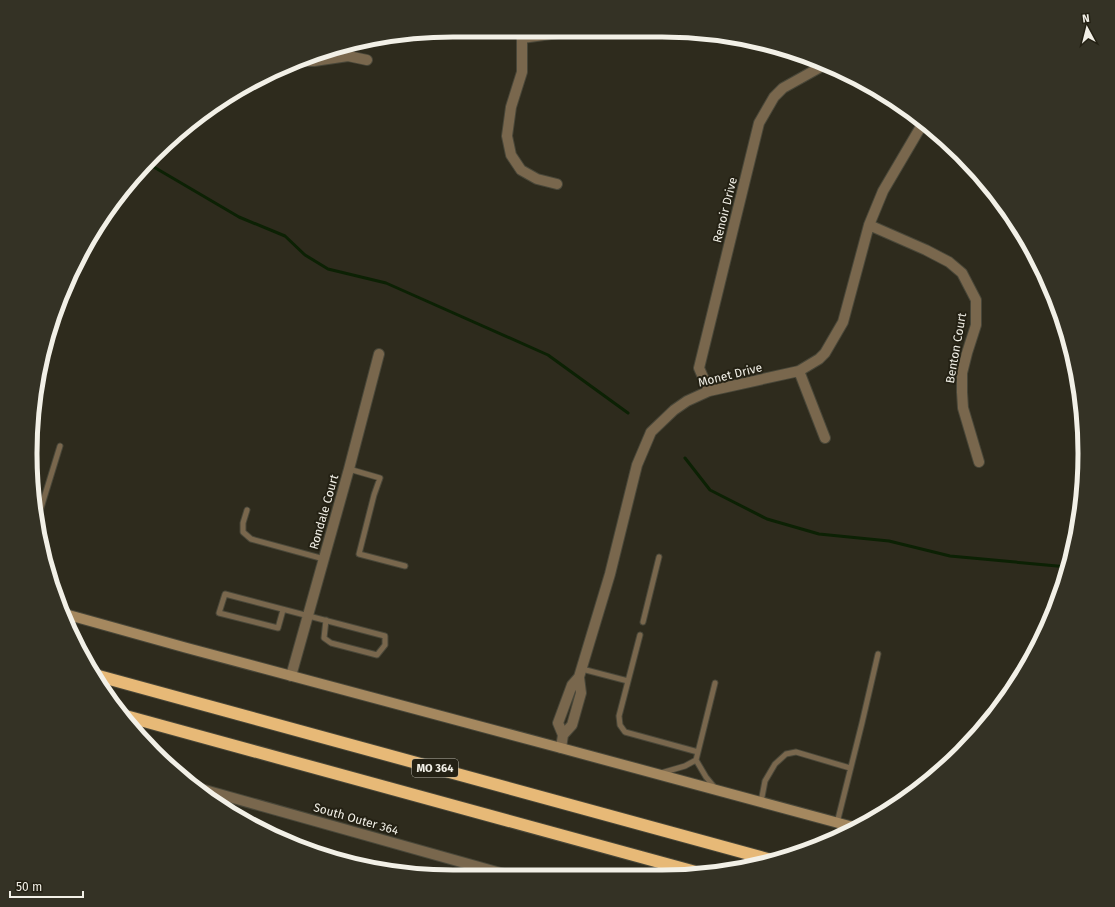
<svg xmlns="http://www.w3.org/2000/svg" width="1115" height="907" viewBox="0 0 1115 907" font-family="'Fira Sans',sans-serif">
<rect width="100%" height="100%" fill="#2e2b1d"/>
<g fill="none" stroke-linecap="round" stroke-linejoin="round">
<path stroke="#0c2104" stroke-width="3" d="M147 163 239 217 285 236 305 255 328 269 386 283 548 355 628 413
M685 458 710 490 767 519 819 534 889 541 950 556 1068 567"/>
<g stroke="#494739" stroke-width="7">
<path id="service" d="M349 469 380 478 374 495 359 554 405 566
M247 510 243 523V532L251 539 324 559
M37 521 60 446
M283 610 278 628 219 613 225 594 385 636V645L377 655 331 643 324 638 326 620
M643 622 659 557
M640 635 619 716 620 725 625 732 698 752 696 760 706 777 715 788
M582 669 628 681
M698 752 715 683
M661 773 685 766 696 760
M761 802 765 781 775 764 786 754 796 752 850 768
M837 823 862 723 878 654"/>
</g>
<g stroke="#494739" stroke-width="12">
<path id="minor" d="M520 30 522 38V72L511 107 507 136 511 155 521 170 537 179 557 184
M522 38 580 30
M304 61H314L348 56 367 60
M869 225 926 250 949 262 962 273 976 300V325L967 353 962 373V392L963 408 979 462
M799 371 825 438
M709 391 699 368 759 123 774 97 783 88 826 64
M291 676 349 469 379 354
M563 735 558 723 572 685 579 677
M561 748 563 735 572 725 581 693 579 677 610 574 637 465 651 432 674 410 687 401 709 391 799 371 819 359 825 353 843 322 869 225 883 191 923 123"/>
</g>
<g stroke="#494739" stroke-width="12">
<path id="tertiary" d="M194 787 511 876"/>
</g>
<g stroke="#494739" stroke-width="12">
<path id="secondary" d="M65 614 187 648 561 748 857 828"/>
</g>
<g stroke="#494739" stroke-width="14">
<path id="motorway" d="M95 675 775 861
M122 715C315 768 509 820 703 874"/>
</g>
<use href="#service" stroke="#79674d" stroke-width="5"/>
<use href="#minor" stroke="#79674d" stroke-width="10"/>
<use href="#tertiary" stroke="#79674d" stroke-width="10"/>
<use href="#secondary" stroke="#a5885f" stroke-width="10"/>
<use href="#motorway" stroke="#e7b977" stroke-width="12"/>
</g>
<g text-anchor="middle" stroke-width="4" stroke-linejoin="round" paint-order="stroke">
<rect fill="#242114" stroke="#b4b2a8" stroke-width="1" x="412" y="759" width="46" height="18" rx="3"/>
<g font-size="11" font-weight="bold" fill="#f2f0e7">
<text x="435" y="772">MO 364</text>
</g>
<g font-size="12" fill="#f2f0e7" stroke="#242114">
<text transform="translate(725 210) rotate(-76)" y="4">Renoir Drive</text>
<text transform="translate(956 348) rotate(-80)" y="4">Benton Court</text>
<text transform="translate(730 375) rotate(-14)" y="4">Monet Drive</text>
<text transform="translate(324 512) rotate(-74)" y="4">Rondale Court</text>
<text transform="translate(356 819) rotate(16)" y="4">South Outer 364</text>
</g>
</g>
<path d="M0 0H1115V907H0ZM453 37H662A416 416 0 0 1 1078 453V454A416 416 0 0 1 662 870H453A416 416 0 0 1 37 454V453A416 416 0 0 1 453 37Z" fill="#343225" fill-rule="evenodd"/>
<path fill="none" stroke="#f2f0e7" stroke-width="5" d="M453 37H662A416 416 0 0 1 1078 453V454A416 416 0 0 1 662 870H453A416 416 0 0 1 37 454V453A416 416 0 0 1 453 37Z"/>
<g transform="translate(1087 28) rotate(353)" stroke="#242114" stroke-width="3" paint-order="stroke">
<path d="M0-3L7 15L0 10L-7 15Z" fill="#f2f0e7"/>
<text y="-6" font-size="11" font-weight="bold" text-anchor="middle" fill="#f2f0e7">N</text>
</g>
<path d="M10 891v6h73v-6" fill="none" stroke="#f2f0e7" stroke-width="2"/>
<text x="16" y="891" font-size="12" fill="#f2f0e7" stroke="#242114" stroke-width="3" paint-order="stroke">50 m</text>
</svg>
